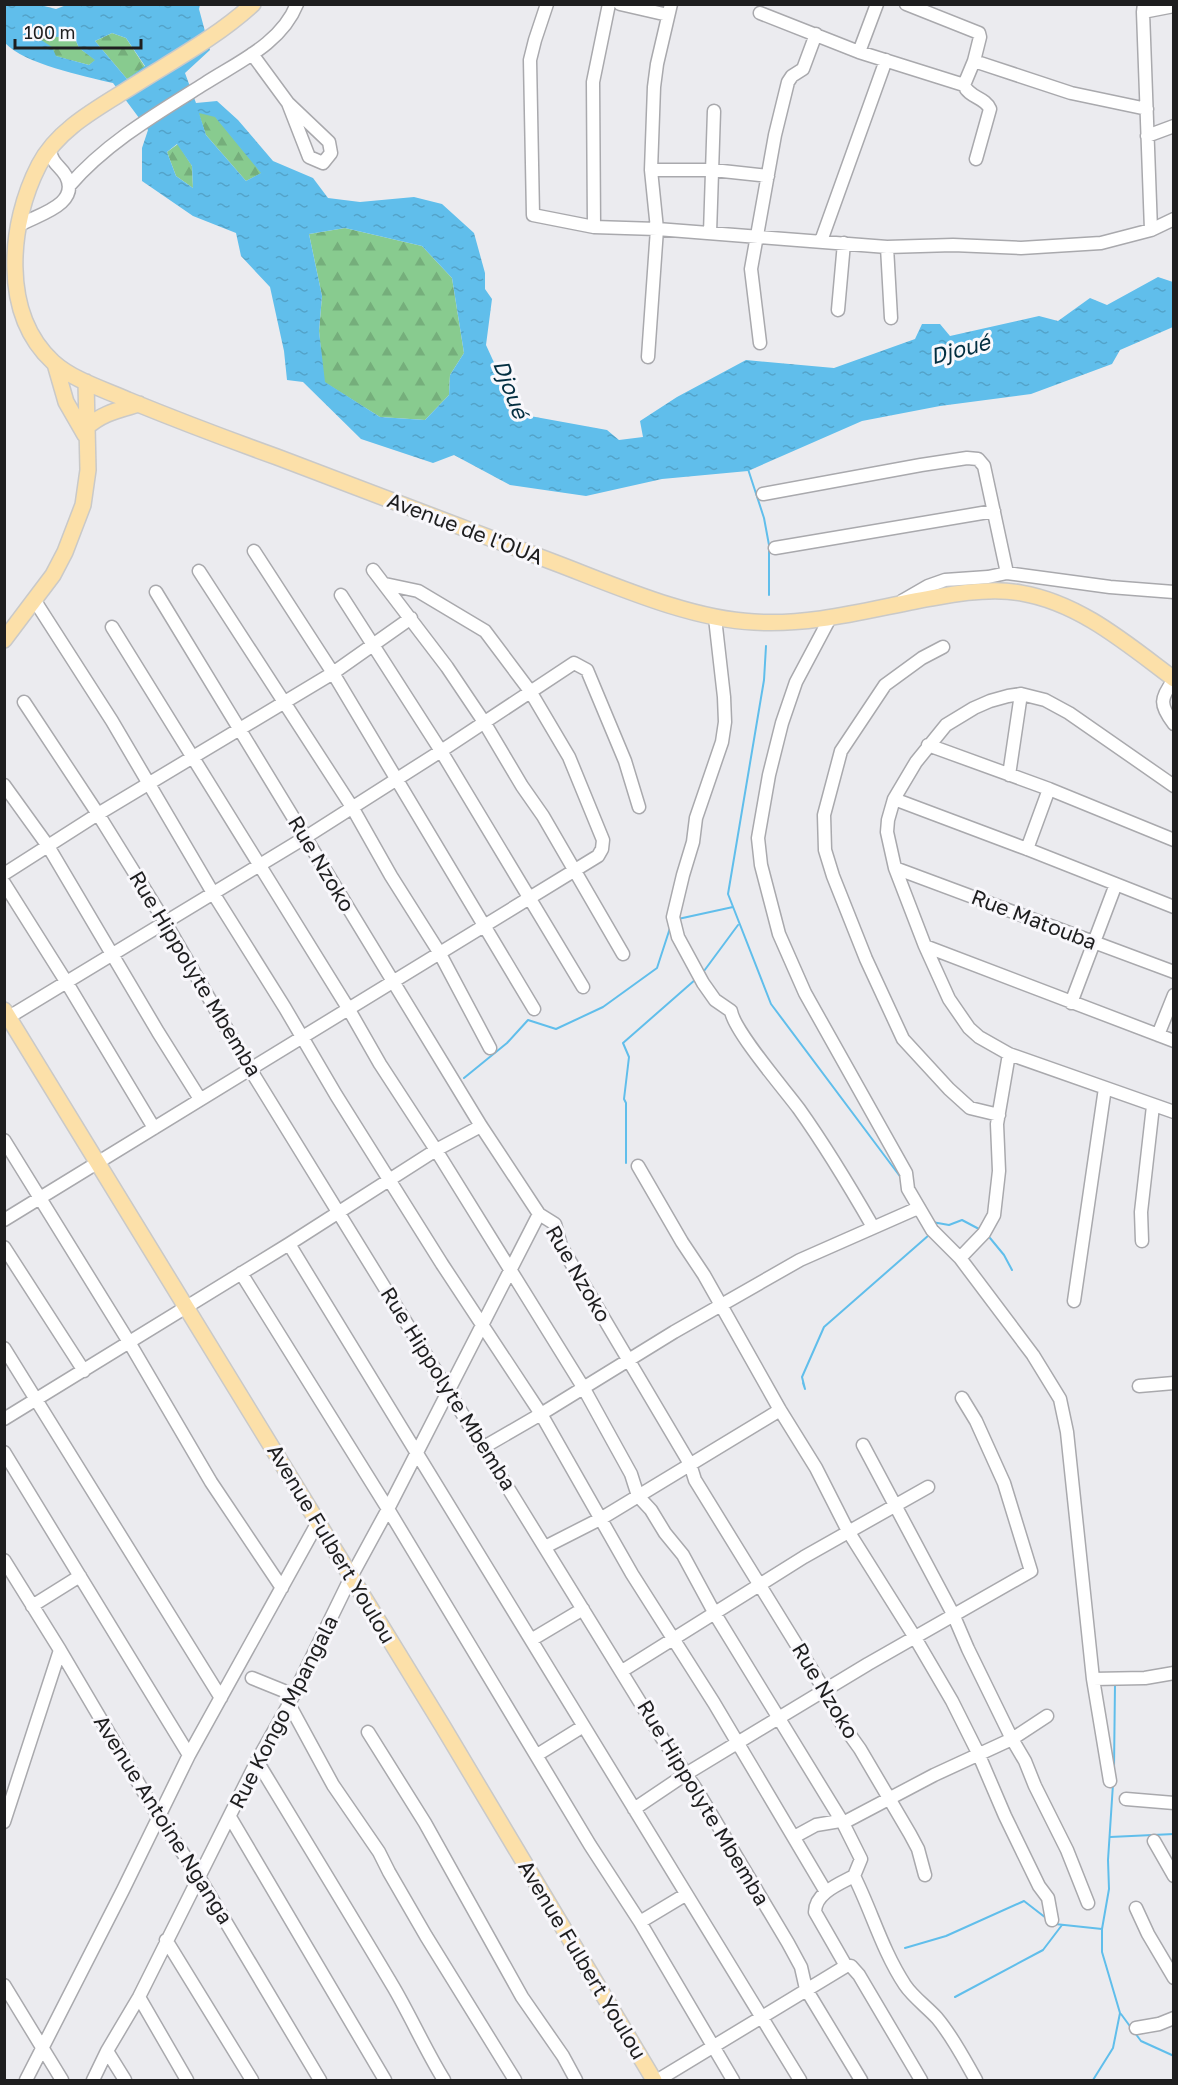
<svg xmlns="http://www.w3.org/2000/svg" width="1178" height="2085" viewBox="0 0 1178 2085" font-family="'Golos Text',sans-serif">
<defs>
<pattern id="forest-firs" width="22" height="20" patternUnits="userSpaceOnUse" patternTransform="scale(1.5)"><rect width="22" height="20" fill="#88cb8f"/><path d="M5 1l3.5 6h-7zM16 11l3.5 6h-7z" fill="#75ae7b"/></pattern>
<pattern id="water-ripples" width="26" height="14" patternUnits="userSpaceOnUse" patternTransform="scale(1.5)"><rect width="26" height="14" fill="#60beeb"/><path d="M2 4q2-2 4 0t4 0M15 11q2-2 4 0t4 0" fill="none" stroke="#53a3c9"/></pattern>
</defs>
<rect width="100%" height="100%" fill="#ebebef"/>
<path fill="url(#forest-firs)" d="M112 33 126 38 145 67 127 79 95 41Z
M74 36 79 48 96 60 89 65 55 56 36 38Z
M198 112 215 116 262 173 246 181 206 135Z
M178 144 192 166 193 188 176 176 167 152Z
M345 228 422 246 452 278 464 353 450 375 449 395 425 420 380 417 324 382 319 331 322 296 309 234Z"/>
<path fill="url(#water-ripples)" fill-rule="evenodd" d="M69 4 200 5 199 9 210 50 185 73 196 103 217 101 238 120 273 161 313 178 328 198 360 202 414 197 442 204 474 233 485 273V289L492 299 486 345 512 402 530 416 607 430 619 440 643 437 640 421 677 397 746 360 834 368 915 339 922 324H940L950 336 1039 316 1058 321 1090 298 1107 305 1158 277 1173 282V327L1120 350 1112 364 1031 394 940 406 862 421 748 471 662 479 586 496 510 485 454 455 433 463 361 439 303 382 287 380 284 351 270 287 241 256 236 233 193 216 142 181V148L148 130 113 83C83 76 25 64 5 43V5H40L56 9ZM112 33 126 38 145 66 127 79 95 41ZM74 36 79 48 95 60 89 65 56 56 52 47 38 38ZM199 113 215 117 261 173 246 181 206 135ZM177 144 192 166 193 188 176 176 167 152ZM345 228 422 246 452 278 464 353 450 375 449 395 425 420 380 417 325 382 319 331 322 296 309 234Z"/>
<g fill="none" stroke-linecap="round" stroke-linejoin="round">
<path stroke="#60beeb" stroke-width="2" d="M748 469 764 518 769 545V595
M766 646 764 680 728 894 771 1004 902 1179
M678 919 733 907
M704 971 738 925
M464 1078 507 1043 528 1020 556 1029 603 1007 657 968 670 928
M626 1163V1103L624 1099 629 1057 623 1043 696 979
M932 1222 949 1225 962 1220 979 1229
M990 1238 1004 1255 1012 1270
M803 1383 805 1389 802 1377 824 1327 929 1235
M1114 1769 1115 1684
M1110 1837 1174 1834
M1055 1924 1102 1929
M905 1948 946 1936 1024 1901 1046 1918
M955 1997 1043 1950 1062 1925
M1121 2014 1132 2029
M1135 2033 1141 2041 1174 2056
M1093 2080 1113 2048 1120 2013 1102 1952V1929L1109 1889 1108 1860 1113 1784"/>
<g stroke="#a9a9ad" stroke-width="15">
<path id="minor" d="M547 4 535 40 530 60 533 215 594 227 657 229 887 247 953 245 1021 248 1101 243 1151 230 1174 219
M620 4 668 15
M906 4 979 33 980 37 974 61
M1144 4 1143 12 1151 230
M1143 12 1174 6
M760 13 859 52 964 85 974 61 1071 93 1147 109
M859 52 877 4
M252 54 288 103 309 157 323 163 331 153 329 142 288 103
M964 85C969 98 985 97 990 109L976 159
M1147 136 1174 126
M651 170H713L768 176
M69 186C106 143 156 114 204 84 238 62 281 44 297 4
M20 225C36 215 81 205 66 176 59 164 53 166 49 148
M594 227 593 82 609 4
M710 233 714 111
M821 241 886 60
M887 247 891 318
M838 310 844 243
M760 343 751 269 775 135 788 82 792 76 803 69 816 34
M648 357 657 229 651 170 654 87 657 64 671 4
M763 494 921 465 967 458 978 459 984 466 1007 573
M775 548 994 511
M254 551 333 673 534 1009
M373 570 447 667 484 722 522 786 543 816 623 954
M199 571 352 807 391 876 439 952 490 1048
M156 592 481 1126 539 1214 555 1224 561 1246 690 1464 695 1480 825 1691 840 1721 860 1749 910 1834 918 1849 925 1875
M341 595 441 751 583 987
M35 601 112 721 213 893 285 1008 336 1095 442 1264 541 1414 632 1574 714 1703 826 1892
M902 601 928 586 945 580 988 577 1007 573 1110 587 1174 592
M715 618 724 697 725 722 722 742 696 818 693 842 683 875 673 917 678 937 703 983 715 1000 731 1011C734 1031 785 1090 799 1109 826 1147 850 1187 873 1227
M830 618 796 682 782 723 769 775 758 838 761 865 779 934 805 993 906 1173 908 1189 932 1230 960 1258 1033 1355 1060 1399 1067 1432 1093 1679 1110 1781
M112 627 348 1008 380 1064 436 1150 583 1387 631 1474 638 1496 651 1510 665 1533 683 1555 715 1614 843 1823 861 1859 854 1876C872 1912 882 1950 905 1985 913 1997 927 2007 937 2018 953 2037 964 2059 976 2080
M943 647 922 658 885 685 841 751 824 815 825 850 833 876 866 959 903 1039 949 1089 970 1108 999 1115
M1174 680C1160 698 1159 705 1174 724
M24 702 98 814 165 922 250 1069 662 1738 698 1792 788 1943 801 1967 806 1989 861 2080
M928 745 1049 789 1174 840
M1009 775 1021 694
M4 785 48 846 158 1032 200 1099
M1174 786 1069 713 1045 700 1021 694 1008 696 990 701 974 708 946 725 916 762 894 799 888 820 887 832 895 868 925 946 949 999 969 1028 979 1037 1009 1054 1174 1112
M894 799 1027 849 1174 907
M1027 849 1049 789
M895 868 1174 972
M4 874 98 814 333 673 411 618
M4 883 67 983 154 1128
M925 946 1174 1041
M1071 1003 1116 884
M9 1017 306 837 441 751 574 663 587 670 625 761 639 807
M1158 1035 1174 995
M4 1140 129 1342 211 1482 282 1588
M638 1166 682 1242 704 1275 780 1410 816 1468 848 1531 914 1636 952 1701 978 1753 1005 1816 1039 1886 1048 1898 1052 1920
M4 1220 598 856 602 849 603 840 569 757 530 691 485 631 418 591 385 584
M1142 1241 1141 1212 1153 1106
M289 1244 800 2080
M4 1247 84 1371
M960 1258 984 1233 994 1215 999 1171 997 1124 1009 1054
M241 1273 388 1509 590 1845 640 1922 733 2080
M1074 1301 1105 1088
M4 1348 221 1698
M1139 1386 1174 1383
M4 1419 289 1244 436 1150 481 1126
M863 1445 953 1614 968 1649 1012 1739 1025 1761 1035 1786 1067 1850 1088 1903
M484 1447 541 1414 674 1332 800 1260 918 1208
M4 1452 189 1755
M545 1547 602 1518 780 1410
M4 1560 60 1650 159 1818 199 1877 320 2080
M32 1606 80 1576
M531 1640 583 1609
M622 1671 804 1557 928 1487
M252 1678 294 1695
M1093 1679 1145 1678 1174 1673
M289 1704 333 1785 379 1852 389 1872 426 1936 515 2080
M368 1732 425 1823 522 1997 563 2056 576 2080
M537 1755 582 1727
M257 1761C303 1837 349 1912 394 1988 412 2019 426 2051 444 2080
M1126 1799 1174 1803
M634 1809 686 1774 868 1664 1031 1571 1004 1483 976 1421 962 1398
M230 1817 385 2080
M4 1822 60 1650
M843 1823 934 1775 1012 1739 1047 1716
M794 1837 816 1825 840 1821
M1154 1841 1174 1876
M854 1876C839 1884 815 1893 815 1912L846 1966H851L859 1975 921 2080
M1136 1908 1148 1934 1174 1978
M640 1922 685 1895
M166 1940 252 2080
M4 1985 62 2080
M139 1997 187 2080
M1136 2028 1159 2024 1174 2018
M107 2051 125 2080
M26 2080 123 1890 189 1755 318 1522
M93 2080 107 2051 139 1997 257 1761 289 1704 351 1577 388 1509 539 1214
M658 2080 846 1966"/>
</g>
<g stroke="#c9c9c9" stroke-width="18">
<path id="major" d="M253 4C216 38 170 62 128 89 96 109 57 130 39 165 9 223 0 313 53 362 73 380 103 389 128 400 177 420 227 439 277 457 369 492 461 527 553 562 614 585 689 619 754 622 816 626 877 607 937 597 964 592 994 588 1021 593 1080 603 1127 644 1174 679
M55 364 66 402 85 435
M86 428C102 413 119 410 139 404
M4 640 53 575 65 552 83 505 88 470 86 382
M4 1010 442 1725 654 2080"/>
</g>
<use href="#minor" stroke="#fff" stroke-width="12"/>
<use href="#major" stroke="#fce0a9" stroke-width="15"/>
</g>
<g text-anchor="middle" stroke-width="6" stroke-linejoin="round" paint-order="stroke">
<g font-size="21" fill="#1e1e1f" stroke="#f9f8fc">
<text transform="translate(465 529) rotate(21)" y="7">Avenue de l'OUA</text>
<text transform="translate(321 864) rotate(59)" y="7">Rue Nzoko</text>
<text transform="translate(1034 920) rotate(21)" y="7">Rue Matouba</text>
<text transform="translate(195 974) rotate(59)" y="7">Rue Hippolyte Mbemba</text>
<text transform="translate(578 1274) rotate(60)" y="7">Rue Nzoko</text>
<text transform="translate(448 1389) rotate(58)" y="7">Rue Hippolyte Mbemba</text>
<text transform="translate(331 1544) rotate(59)" y="7">Avenue Fulbert Youlou</text>
<text transform="translate(825 1691) rotate(59)" y="7">Rue Nzoko</text>
<text transform="translate(284 1712) rotate(-63)" y="7">Rue Kongo Mpangala</text>
<text transform="translate(703 1803) rotate(59)" y="7">Rue Hippolyte Mbemba</text>
<text transform="translate(163 1820) rotate(58)" y="7">Avenue Antoine Nganga</text>
<text transform="translate(582 1960) rotate(59)" y="7">Avenue Fulbert Youlou</text>
</g>
<g font-size="22" font-style="italic" fill="#032f41" stroke="#f9f8fc">
<text transform="translate(960 349) rotate(-15)" y="8">Djoué</text>
<text transform="translate(511 389) rotate(69)" y="8">Djoué</text>
</g>
</g>
<rect width="1178" height="2085" fill="none" stroke="#1e1e1f" stroke-width="12"/>
<path d="M15 39v9h126v-9" fill="none" stroke="#1e1e1f" stroke-width="3"/>
<text x="24" y="39" font-size="18" fill="#1e1e1f" stroke="#f9f8fc" stroke-width="4.5" paint-order="stroke">100 m</text>
</svg>
